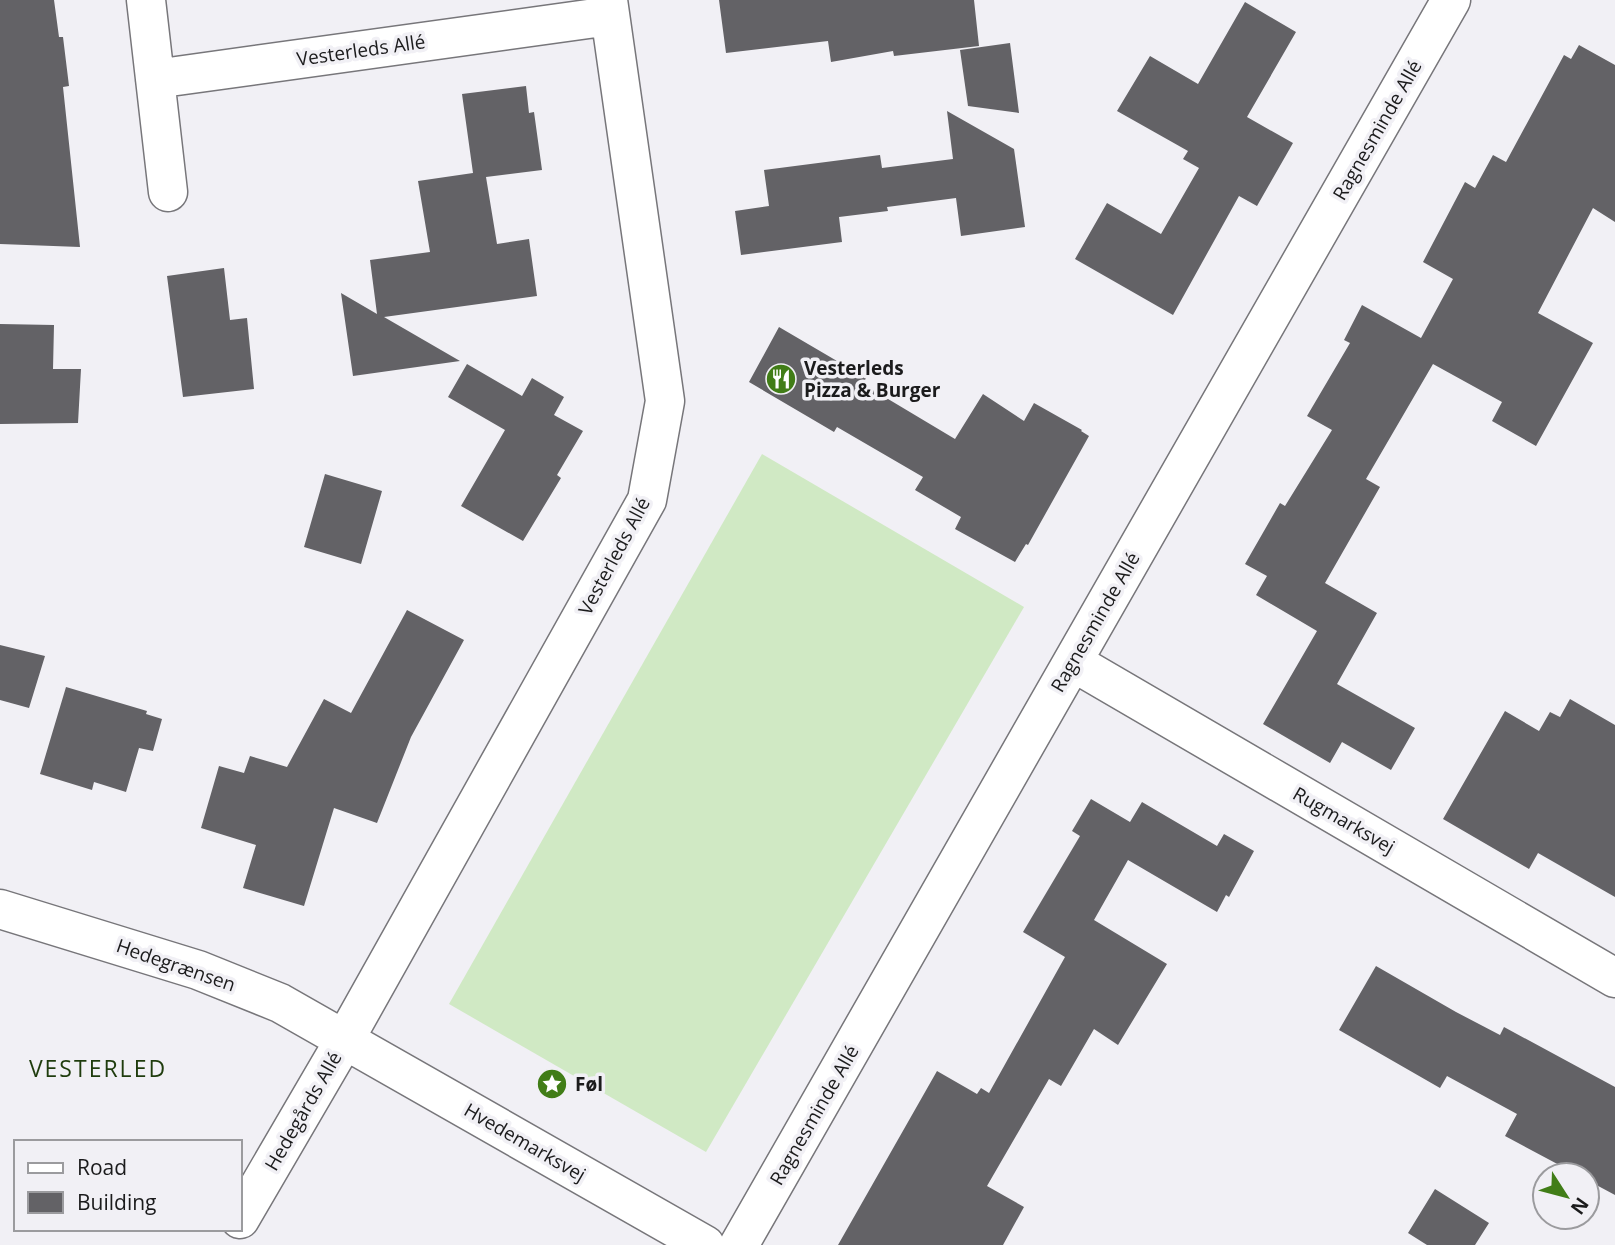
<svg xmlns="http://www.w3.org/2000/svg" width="1615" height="1245" viewBox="0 0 1615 1245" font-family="'Open Sans',sans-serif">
<rect width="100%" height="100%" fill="#f1f0f5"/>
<path fill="#d0e9c4" d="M762 454 1024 607 706 1152 449 1004Z"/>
<path fill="#636266" d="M0 0H54L59 37H63L69 86 63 87 80 247 0 244Z
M719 0H974L979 46 894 56 893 51 831 62 828 41 726 53Z
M1245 2 1296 32 1247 117 1293 143 1257 206 1239 196 1173 315 1075 259 1107 203 1161 234 1199 168 1183 159 1188 151 1117 111 1150 56 1198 84Z
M1010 43 1019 113 968 106 960 50Z
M1579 45 1615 65V222L1593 208 1538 313 1593 343 1536 446 1492 421 1502 402 1433 364 1366 479 1380 487 1325 583 1377 613 1337 684 1415 728 1391 770 1342 742 1330 763 1263 724 1317 631 1256 595 1267 576 1245 564 1280 503 1285 506 1332 430 1307 416 1350 343 1344 340 1362 305 1421 338 1453 279 1423 262 1465 182 1475 188 1493 155 1506 162 1564 55 1571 59Z
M526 86 529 113 534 112 542 170 486 177 497 244 529 239 537 296 384 317 460 361 353 376 341 293 377 314 370 260 430 252 418 181 473 173 462 94Z
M947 111 1014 149 1025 227 961 236 956 198 887 207 888 211 839 217 842 242 741 255 735 211 769 206 764 170 880 155 882 168 953 159Z
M224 268 230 320 247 318 254 389 183 397 167 276Z
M0 324 54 325 53 369H81L78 423 0 424Z
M779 327 866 378 863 384 955 439 983 394 1024 421 1034 403 1082 430 1081 431 1089 436 1028 545 1026 544 1015 562 955 529 961 517 915 490 923 477 837 427 834 432 749 382Z
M467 364 522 396 532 378 564 397 554 415 583 431 557 475 561 478 523 541 461 506 505 430 448 397Z
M325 474 382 491 361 564 304 547Z
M407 610 464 640 411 737 377 823 334 808 304 906 243 888 256 845 201 828 219 766 244 773 250 756 287 767 324 699 351 713Z
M0 645 45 656 29 708 0 700Z
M66 687 147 711 146 714 162 719 153 751 139 748 126 792 94 782 92 790 40 774Z
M1570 699 1615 725V897L1538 853 1529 869 1443 819 1505 711 1539 731 1550 712 1560 717Z
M1091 799 1130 822 1142 802 1217 846 1224 834 1254 851 1229 897 1226 895 1217 912 1128 860 1094 920 1167 964 1118 1045 1094 1029 1061 1086 1049 1079 987 1186 1024 1207 1003 1245H838L937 1071 977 1094 981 1088 989 1093 1065 957 1023 932 1080 836 1072 831Z
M1376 966 1456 1012 1500 1035 1504 1027 1615 1087V1195L1587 1180V1175H1578L1505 1136 1517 1114 1447 1076 1440 1088 1339 1030Z
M1435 1189 1489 1223 1475 1245H1427L1408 1233Z"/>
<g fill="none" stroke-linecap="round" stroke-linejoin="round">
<g stroke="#77767a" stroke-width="41">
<path id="minor" d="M146 0 168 192
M155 79 610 16
M1073 662 1615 978
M0 909 198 970 280 1003 705 1245
M240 1219 345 1039 647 500 665 401 608 0
M739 1245 1451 0"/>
</g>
<use href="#minor" stroke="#fff" stroke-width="38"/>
</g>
<defs>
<g id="restaurant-disc" transform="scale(1.575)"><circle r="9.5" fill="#417d17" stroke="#f1f0f5"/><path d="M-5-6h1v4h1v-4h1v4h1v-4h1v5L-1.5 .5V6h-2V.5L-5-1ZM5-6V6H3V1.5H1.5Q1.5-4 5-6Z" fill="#fff"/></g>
<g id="sight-disc" transform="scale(1.575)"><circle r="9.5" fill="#417d17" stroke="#f1f0f5"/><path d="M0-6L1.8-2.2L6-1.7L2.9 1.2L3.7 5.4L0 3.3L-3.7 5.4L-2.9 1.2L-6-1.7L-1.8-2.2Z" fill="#fff"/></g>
</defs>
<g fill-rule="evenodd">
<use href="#restaurant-disc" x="781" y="379"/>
<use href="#sight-disc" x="552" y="1084"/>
</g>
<g text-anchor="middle" stroke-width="7" stroke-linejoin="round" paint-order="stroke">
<g font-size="19" fill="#1b1b1c" stroke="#f1f0f5">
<text transform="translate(361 50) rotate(-8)" y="7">Vesterleds Allé</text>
<text transform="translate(1377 130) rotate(-60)" y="7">Ragnesminde Allé</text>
<text transform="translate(614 556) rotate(-62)" y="7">Vesterleds Allé</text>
<text transform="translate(1095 622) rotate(-60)" y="7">Ragnesminde Allé</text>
<text transform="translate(1344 820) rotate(30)" y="7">Rugmarksvej</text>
<text transform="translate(176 965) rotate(19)" y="7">Hedegrænsen</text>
<text transform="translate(303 1111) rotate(-60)" y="7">Hedegårds Allé</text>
<text transform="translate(814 1115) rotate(-60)" y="7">Ragnesminde Allé</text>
<text transform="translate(525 1142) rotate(30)" y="7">Hvedemarksvej</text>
</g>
<g font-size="19" font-weight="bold" fill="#1b1b1c" stroke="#f1f0f5" text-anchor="start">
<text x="804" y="375">Vesterleds<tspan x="804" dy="22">Pizza &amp; Burger</tspan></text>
<text x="575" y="1091">Føl</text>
</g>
<g font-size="23" letter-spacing="2" fill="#1f3c0d" stroke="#f1f0f5">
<text x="98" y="1077">VESTERLED</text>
</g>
</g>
<rect x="14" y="1140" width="228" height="91" fill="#f1f0f5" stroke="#9b9b9e" stroke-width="2"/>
<rect x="28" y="1163" width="35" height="10" fill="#ffffff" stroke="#9b9b9e" stroke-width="2"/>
<text x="77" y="1175" font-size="21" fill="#1b1b1c">Road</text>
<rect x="28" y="1192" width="35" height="21" fill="#636266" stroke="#9b9b9e" stroke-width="2"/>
<text x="77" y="1210" font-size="21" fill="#1b1b1c">Building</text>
<g transform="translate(1566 1196) rotate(126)"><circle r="33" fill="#f1f0f5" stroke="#9b9b9e" stroke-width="2"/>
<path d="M0-5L12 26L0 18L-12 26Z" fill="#417d17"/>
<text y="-10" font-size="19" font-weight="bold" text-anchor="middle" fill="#1b1b1c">N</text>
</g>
</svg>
